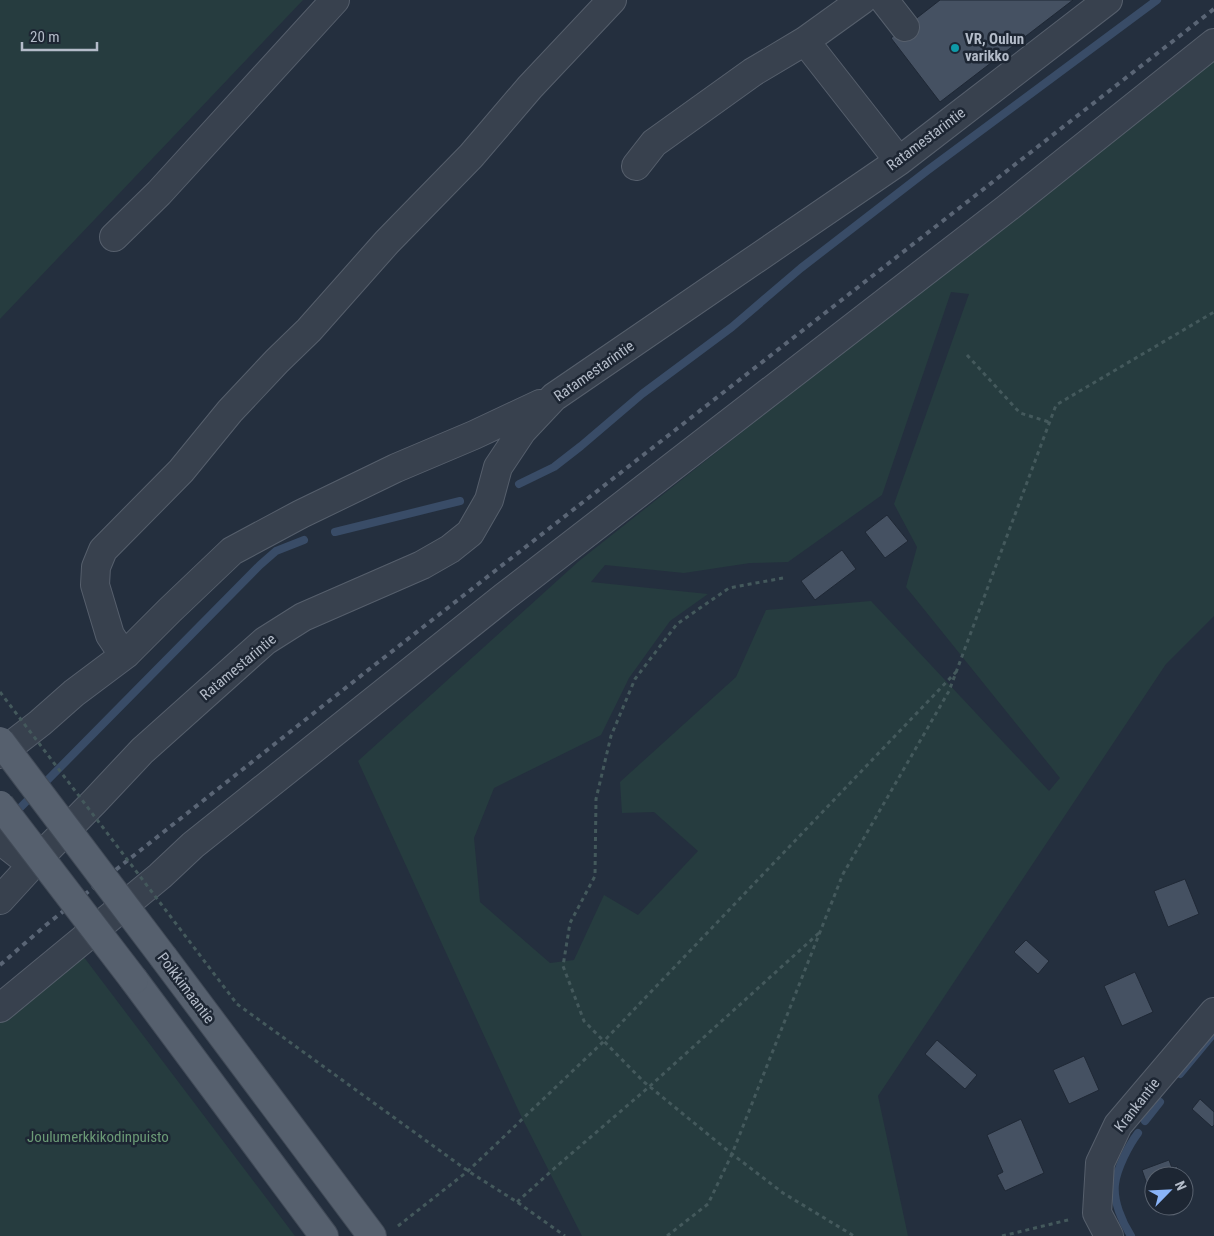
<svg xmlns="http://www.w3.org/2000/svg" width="1214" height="1236" viewBox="0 0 1214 1236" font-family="'Roboto Condensed',sans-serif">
<rect width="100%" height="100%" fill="#242f3e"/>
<path fill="#263c3f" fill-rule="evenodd" d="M0 0H303L0 319Z
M1214 58V616L1166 664 878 1096 908 1236H582L521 1116 358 761 579 561ZM951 292 969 294 894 504 917 547 906 587 1060 778 1049 791 871 601 766 610 736 677 620 782 622 813 654 812 698 851 638 915 604 895 574 960 550 963 480 902 474 838 494 788 601 735 629 678 670 621 708 594 591 582 605 565 684 573 750 563 788 562 882 495Z
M77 948 295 1236H0V1015Z"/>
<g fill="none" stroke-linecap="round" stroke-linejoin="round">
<path stroke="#394c67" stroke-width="8" d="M519 484 554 467 581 446 642 394 732 327 801 268 928 170 1157 0
M335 532 460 501
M13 815 260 565 276 551 304 540
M1180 1074 1214 1033
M1145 1121 1160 1102
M1131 1236C1122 1222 1113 1201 1115 1184 1117 1168 1129 1145 1138 1133"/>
</g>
<path fill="#455162" stroke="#1f2835" d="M940 0H1073L940 102 891 38Z
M887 515 908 541 885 558 865 532Z
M842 550 856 569 815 600 801 581Z
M1185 879 1199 914 1168 927 1154 891Z
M1026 940 1049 961 1038 974 1014 952Z
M1135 972 1153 1012 1122 1026 1104 986Z
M937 1040 977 1075 965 1089 925 1054Z
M1084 1056 1099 1090 1069 1104 1053 1070Z
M1200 1099 1214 1112V1125L1212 1127 1192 1109Z
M1021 1119 1044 1173 1005 1191 997 1175 1003 1172 987 1135Z
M1169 1160 1172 1168 1177 1166 1180 1176H1154V1204L1142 1170Z
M1155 1206H1180L1158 1214Z"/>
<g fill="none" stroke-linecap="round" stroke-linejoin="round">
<g stroke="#565f6c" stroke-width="30">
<path id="minor" d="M884 0 905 27
M805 41 899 161
M636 166 654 143 753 72 805 41 862 0
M114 237 159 193 335 0
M126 654 118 647 110 635 95 585 96 567 103 550 181 471 230 411 277 361 309 330 387 242 471 156 530 87 612 0
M0 754 40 723 74 693 126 654 170 610 232 551 301 514 396 468 474 435 540 404
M0 840 32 865
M0 900 32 865 95 801 142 751 265 641 303 617 422 565 450 549 470 533 489 500 498 467 522 431 554 397 899 161 1108 0
M0 1008 160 876 193 845 504 597 1006 209 1214 43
M1109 1236 1097 1213 1100 1163 1118 1125 1214 1012"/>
</g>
<g stroke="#414a57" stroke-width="30">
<path id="major" d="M164 958 372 1236
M134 980 324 1236"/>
</g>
<path stroke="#44595c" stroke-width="3" stroke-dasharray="4 4" stroke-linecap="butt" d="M967 355 1020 413 1049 422
M783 578 729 588 677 624 635 679 611 736 596 799 595 876 570 923 563 966 584 1021 644 1082 732 1154 783 1193 854 1236
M237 1004 468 1171 517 1202 565 1236
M517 1202 557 1166 650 1086 820 932
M398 1226 468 1171 604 1041 956 672
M667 1236 708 1204 732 1154 843 874 949 691 1056 405 1214 312
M1002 1236 1072 1219"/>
<use href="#minor" stroke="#38414e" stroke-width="28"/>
<use href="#major" stroke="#56606e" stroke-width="28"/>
<path stroke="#5a6575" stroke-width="4" stroke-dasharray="5 5" stroke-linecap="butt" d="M0 965 46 925 372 667 1214 9"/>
<g stroke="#414a57" stroke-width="30" stroke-linecap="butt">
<path id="major-bridge" d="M0 741 164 958
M0 805 134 980"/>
</g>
<path stroke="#44595c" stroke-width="3" stroke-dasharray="4 4" stroke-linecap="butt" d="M0 692 237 1004"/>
<use href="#major-bridge" stroke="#56606e" stroke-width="28"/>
</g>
<circle fill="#0f9aa8" stroke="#1d2633" stroke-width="2" cx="955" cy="48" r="5"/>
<g text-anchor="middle" stroke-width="5" stroke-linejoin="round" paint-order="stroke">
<g font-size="15" font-weight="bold" fill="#b4bcc9" stroke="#1d2633" text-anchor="start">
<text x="965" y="44">VR, Oulun<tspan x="965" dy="17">varikko</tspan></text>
</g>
<g font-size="15" fill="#b4bcc9" stroke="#1d2633">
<text transform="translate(926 139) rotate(-37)" y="5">Ratamestarintie</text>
<text transform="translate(594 371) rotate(-35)" y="5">Ratamestarintie</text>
<text transform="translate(238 667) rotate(-40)" y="5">Ratamestarintie</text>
<text transform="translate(186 988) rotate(53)" y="5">Poikkimaantie</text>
<text transform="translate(1137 1105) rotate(-52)" y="5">Krankantie</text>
</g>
<g font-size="15" fill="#6b9a76" stroke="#1d2633">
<text x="98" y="1142">Joulumerkkikodinpuisto</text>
</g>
</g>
<g transform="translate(1169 1191) rotate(66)"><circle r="24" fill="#1d2633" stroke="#59626f"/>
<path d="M0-4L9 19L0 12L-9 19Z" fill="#8ab4f8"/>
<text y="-8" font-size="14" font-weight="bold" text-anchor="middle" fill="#b4bcc9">N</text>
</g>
<path d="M22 42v8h75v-8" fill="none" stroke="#b4bcc9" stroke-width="2.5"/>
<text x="30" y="42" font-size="15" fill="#b4bcc9" stroke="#1d2633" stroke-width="4" paint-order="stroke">20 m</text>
</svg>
